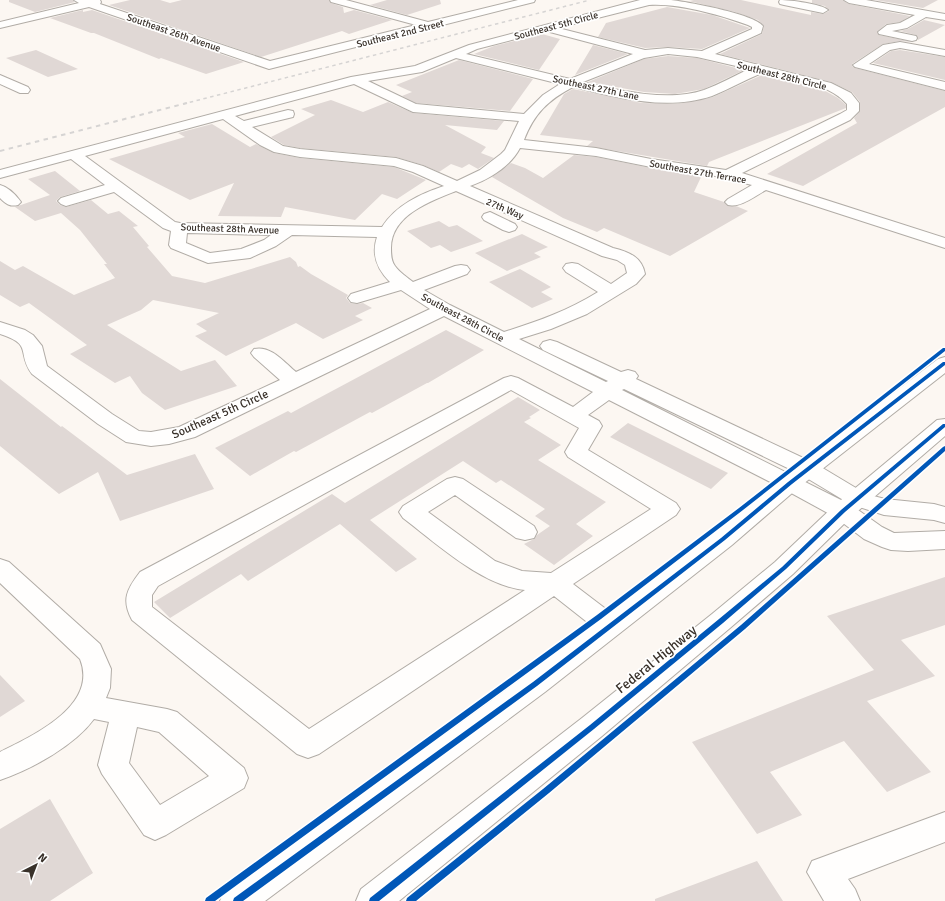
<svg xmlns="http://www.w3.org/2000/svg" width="945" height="901" viewBox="0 0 945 901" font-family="Signika,sans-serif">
<rect width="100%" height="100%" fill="#fcf7f2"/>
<path fill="#e0d8d5" d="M9 0H73L75 2 35 12 9 2Z
M130 0H160L170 3 182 0H329L331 3 343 7 344 13 354 10 392 20 349 34 342 31 261 57 109 5Z
M387 0H440L441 4 407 15 370 5Z
M694 0H741L811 15V12L823 14 829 11 825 6 812 3V0H843L849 4 910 16 900 22 886 24 877 32 879 35 913 42 900 41 883 44 852 64V66L855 68 945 91V107L803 186 767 174 857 123 854 118 860 111V102L852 92 831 82 720 54 762 34 764 26 758 20 735 12 689 1Z
M875 0H938L923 8Z
M667 7 712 15 750 28 702 49 668 47 645 48 598 37 606 23Z
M83 10V12L92 10 244 62 206 74 161 58 159 59 94 33H91L50 18Z
M924 20 945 25 918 40 916 35 900 31 908 29Z
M542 34 560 39 539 70 474 54 494 46Z
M593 45 628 54 575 75Z
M36 50 78 69 48 77 6 58Z
M900 50 945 57V80L873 63 891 51Z
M668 56 697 58 744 70 704 89 675 94 644 92 588 82 644 59Z
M459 60 533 79 510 111 416 103 402 96 412 92 396 85Z
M762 75 818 87 838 98 846 105V108L709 162 707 166 587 146 593 141 540 135 564 94 573 89 642 103 678 104 713 97Z
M331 100 363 112 388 102 413 113 504 121 497 130 445 125 486 147 481 153 494 158 478 169 469 164 462 168 451 164 439 172 423 165 396 157 300 148 284 145 271 137 315 115 301 109Z
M212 124 250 147 256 144 274 153 300 158 394 167 426 180 397 199 382 194 355 220 285 207 281 217 218 216 234 183 190 200 109 159 185 137 178 133Z
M574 155 596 157 651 168 702 175 694 192 724 202 728 206H736L748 211 670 256 604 228 597 232 563 218 492 177 511 163 525 168 543 178Z
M55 171 80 191 60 197 56 201 60 205 66 207 91 200 108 214 119 211 138 226 133 227 149 246 147 247 172 276 205 283 290 257 296 262 298 267 300 266 311 274 348 295 346 298 350 303 357 304 363 303 372 308 355 316 363 320 323 339 296 323 226 356 195 336 207 331 196 324 219 313 153 300 141 310 107 325 181 371 215 360 237 386 165 410 142 393 130 376 115 383 70 354 87 345 29 303 20 307 0 295V261L15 270 23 266 74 295 115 278 104 264H107L80 230 61 213 35 221 15 207 50 195 28 179Z
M439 221 449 227 457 225 483 241 451 252 440 245 431 248 407 231Z
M522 234 548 247 534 253 541 257 507 271 475 253Z
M520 269 551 287 541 292 553 299 532 308 489 282Z
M446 330 484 350 428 383H427L372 413 370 412 296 452 294 451 250 476 215 448 288 411 291 413Z
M0 379 61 427 62 426 127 475 195 454 214 489 120 521 98 472 59 494 0 446Z
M518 397 540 410 529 417 531 418 524 422 561 445 538 460 606 502 576 524 593 536 554 565 524 544 534 539 537 535 550 526 535 516 545 509 501 480 496 483 463 461 370 520 417 559 396 572 340 524 248 581 241 574 170 618 154 602 332 494 345 503Z
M628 423 728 473 711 489 610 437Z
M945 577V625L901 640 935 676 867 701 931 772 887 792 844 741 770 772 802 815 757 834 692 742 874 670 827 616Z
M0 675 25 701 0 717Z
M50 799 93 873 50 901H0V829Z
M757 861 783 901H655V899Z"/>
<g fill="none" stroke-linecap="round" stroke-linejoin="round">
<g stroke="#b1aca6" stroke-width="2">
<path id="minor" d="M74 0H100L101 2 100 4 270 61 416 25 331 2 330 0H346L428 22 518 0H535L534 2 269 69 89 7 0 28V22L79 3Z
M640 0C650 0 661 0 671 0 688 2 754 14 763 26L761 33 715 54 831 83 851 93 859 103V111L850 120 742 173 945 238V248L766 190C755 196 740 208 728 205L725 202 728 199 752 185 711 175 651 167 596 156 520 148C510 167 489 179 470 186L613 248C629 252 642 257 645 274L636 284 587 314 551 329 519 339 606 382 608 381 543 350 540 346 543 342 550 340 557 342 621 372 628 370 635 372 638 376 636 379 816 464 866 494 885 499 934 504 945 507V523L934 520 884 515 850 504 800 474 624 389 622 390 851 505 882 527 894 533 945 531V549L908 551 891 550 882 547 864 539 835 517 782 488 609 400 588 415 599 421 602 426 588 450 676 503 680 509 676 515 573 584 619 619 623 626 619 633 610 636 601 633 554 596 319 754 308 758 297 754 132 620C121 600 127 589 140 572L504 378 511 376 518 378 573 407 593 392 444 316 195 437 169 444 151 446 126 442 98 424 32 374C16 352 34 345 0 334V322L25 330 33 335 42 346 47 366 112 414 139 431 151 432 179 427 280 380 254 357 251 353 254 349C271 345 284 362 296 372L430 309 401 290 357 303 351 302 348 298 351 294 390 282C377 269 371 255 377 237L292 235 276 246 250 258 208 263 171 248 169 245 171 231 163 228 114 192 66 206 61 204 58 201 61 198 105 185 71 159 0 178V170L351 77 415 66 469 45ZM649 5C678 3 721 15 748 25L752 27V29L702 51 668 48 645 50 558 28ZM546 31 633 54 570 79 466 54 477 49ZM668 54 697 57 749 69C734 76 720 84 704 90 669 102 619 91 583 82L644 58ZM456 58 560 84 543 95 524 114 416 104 368 81 422 72ZM762 73C790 80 826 81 847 104V110L840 114 726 170 651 159 596 148 524 140C534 114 548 100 573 87 617 98 667 111 712 96 729 89 745 80 762 73ZM354 84 413 112 519 121 505 150 501 154 480 170 457 181 423 166 396 158 300 149 283 146 252 127 293 117 294 114 293 111 288 110 244 121 235 116ZM223 119 260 145 274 152 300 157 394 166 413 172 444 186C420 194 396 205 382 227L180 223 175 222 85 156ZM456 191 602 256 617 260 625 265 627 273 611 284 578 264 572 263 566 264 563 268 566 272 598 292C567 311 539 321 504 332L450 305 424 290 467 274 470 270 467 266 461 265 455 266 413 282C407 277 400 273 395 266 391 261 391 254 391 248 391 215 431 201 456 191ZM187 233 271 235 264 240 241 249 210 253 186 243ZM511 390 579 428 565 452 568 457 651 509 551 573 522 571 495 561 428 512 455 495 516 538 525 540 534 538 537 532 534 526 463 479 455 477 447 479 403 506 399 512 403 518C436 543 482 586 525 590L309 729 152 607V595L158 586Z
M780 0C790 0 822 4 828 10L823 13 784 5 780 4 779 2Z
M844 0H866L945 14V20L926 17 907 28 892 31 916 36 917 38 916 40 912 41 879 34 878 32 887 25 900 23 915 15 849 3Z
M900 42 945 50V56L900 48 890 50 869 64 945 82V90L855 67 853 65 883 45Z
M0 75 28 87 30 90 28 93H20L0 84Z
M0 185C8 187 16 195 21 202L18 205C10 207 6 204 0 198Z
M490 212 515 224 517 227 515 230 509 232 503 230 484 220 482 217 484 214Z
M0 559 9 562 100 644 111 669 110 688 106 698 167 709 177 712 244 768 248 778 244 788 166 835 155 840 144 835 102 774 98 765 109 722 94 719C74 746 32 769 0 780V752C32 736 99 706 80 659L0 583ZM137 727 159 732 209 776 160 805 129 763Z
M945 812V842L848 879 855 889 860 901H824L807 872 812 861Z"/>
</g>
<g stroke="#b1aca6" stroke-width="2">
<path id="major" d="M945 357V373L798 488 732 545 545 692 265 901H220L225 889C326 818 428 748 527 674 666 571 801 463 938 359Z
M945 419V436L851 517 793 574 730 628 602 736 399 901H356L361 889 582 718 712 614 775 562 835 505 937 420Z"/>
</g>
<use href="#minor" fill="#fffefd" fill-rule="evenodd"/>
<use href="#major" fill="#fffefd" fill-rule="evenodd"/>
<path stroke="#d6d4d3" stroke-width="1.5" stroke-dasharray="3.5 3.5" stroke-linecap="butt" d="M183 104 590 0"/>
<path stroke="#d6d4d3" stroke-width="2" stroke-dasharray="4.5 4.5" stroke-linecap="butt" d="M0 151 187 103"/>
<g stroke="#fff" stroke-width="3">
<path id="cycleway" d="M943 348H945V351L743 510 601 619 215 901H205L206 898 597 615 739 508Z
M943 362H945V365L792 484 725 540 537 686 243 901H233L234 898 533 682 721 538 788 482Z
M943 424H945V427L845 512 786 569 723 623 594 729 379 901H369L370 898 590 725 719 619 782 567 841 510Z
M945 446V451L745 629 549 793 416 901H406L407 898 543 789 741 625 943 447Z"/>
</g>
<use href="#cycleway" fill="#0057b8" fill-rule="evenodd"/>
</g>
<g text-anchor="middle" stroke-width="3.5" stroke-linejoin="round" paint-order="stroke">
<g font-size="10" fill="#39312a" stroke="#fff">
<text transform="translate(556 25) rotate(-15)" y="4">Southeast 5th Circle</text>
<text transform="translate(174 32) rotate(19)" y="4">Southeast 26th Avenue</text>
<text transform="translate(400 33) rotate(-14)" y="4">Southeast 2nd Street</text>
<text transform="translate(782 75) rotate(14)" y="4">Southeast 28th Circle</text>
<text transform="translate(596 87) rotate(12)" y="4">Southeast 27th Lane</text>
<text transform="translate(698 171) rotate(10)" y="4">Southeast 27th Terrace</text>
<text transform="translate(505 208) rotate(23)" y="4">27th Way</text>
<text transform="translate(230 228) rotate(2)" y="4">Southeast 28th Avenue</text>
<text transform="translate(463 317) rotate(28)" y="4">Southeast 28th Circle</text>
</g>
<g font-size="12" fill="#39312a" stroke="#fff">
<text transform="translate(220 414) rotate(-24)" y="4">Southeast 5th Circle</text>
</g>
<g font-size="14" fill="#39312a" stroke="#fff">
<text transform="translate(656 659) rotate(-39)" y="5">Federal Highway</text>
</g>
</g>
<g transform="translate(36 865) rotate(42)" stroke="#ffffff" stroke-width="3" paint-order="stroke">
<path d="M0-3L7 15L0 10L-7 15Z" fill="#39312a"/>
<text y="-6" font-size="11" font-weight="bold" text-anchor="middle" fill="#39312a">N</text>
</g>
</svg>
